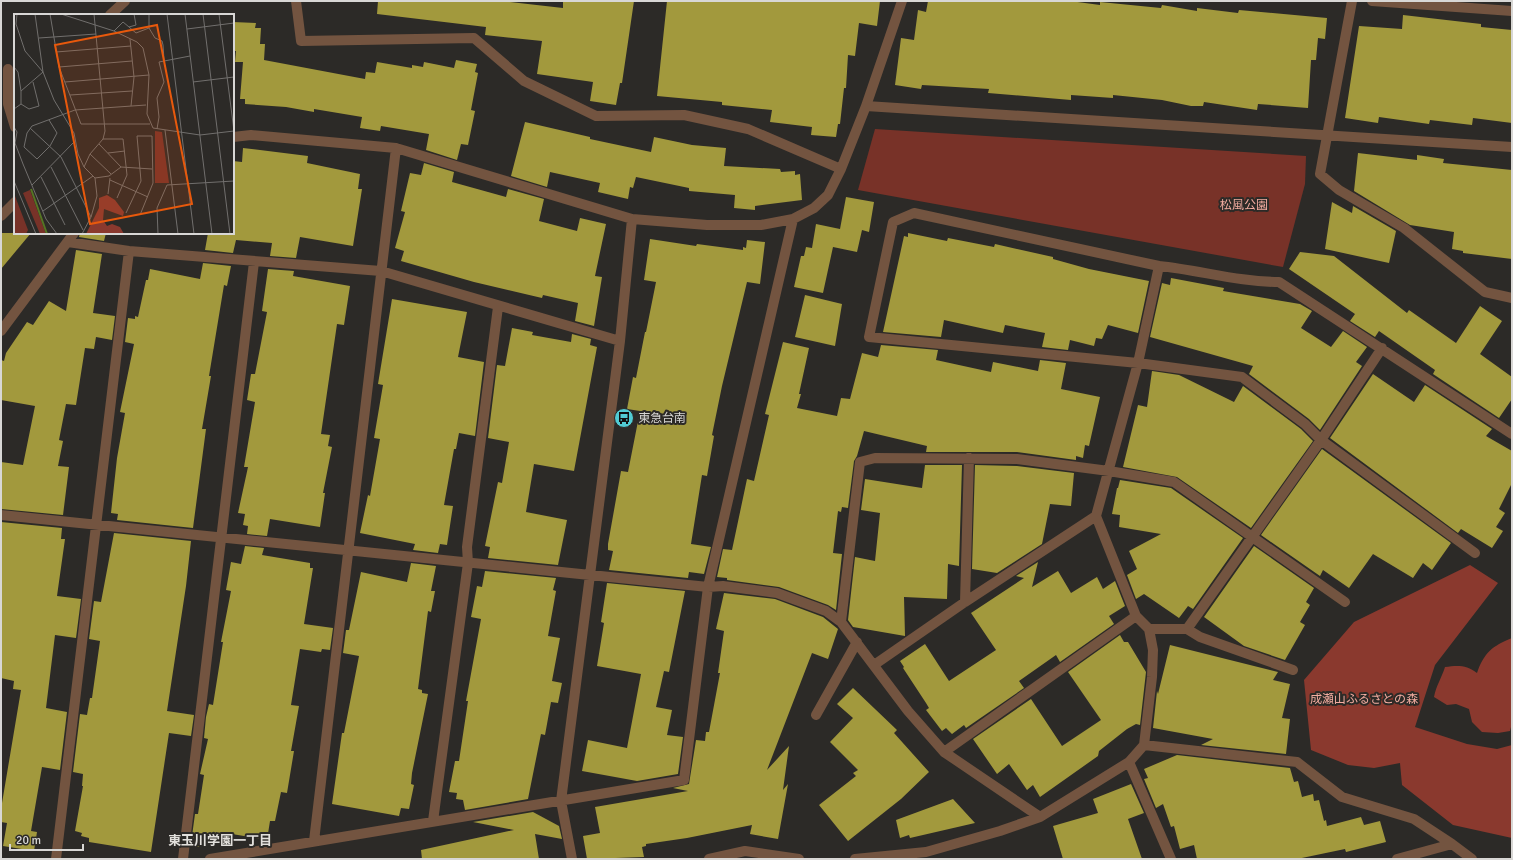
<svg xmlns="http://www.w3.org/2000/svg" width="1513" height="860" viewBox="0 0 1513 860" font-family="Signika,'Noto Sans JP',sans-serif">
<rect width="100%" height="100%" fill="#2c2a27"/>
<path fill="#783228" d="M875 129 1306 156 1305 184 1283 267 858 190Z"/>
<path fill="#8a392e" d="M1470 565 1498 583 1435 665 1415 727 1467 744 1497 749 1512 745V838L1453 825 1402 785 1400 763 1374 768 1348 765 1311 750 1304 680 1354 622Z
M1512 638V723L1510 731 1498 733 1482 732 1472 722 1469 709 1456 704 1447 705 1434 697C1436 686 1442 677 1445 667 1458 665 1467 665 1477 673 1484 653 1492 646 1512 638Z"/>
<path fill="#a2993d" d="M378 1H501L563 8V1H634L622 83H620L616 105 590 101 593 82 537 74 542 41 485 35 486 27 377 14Z
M667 1H880L877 26 859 23 855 56 848 55 846 88H844L840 124H838L836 137 811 135 812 127 770 122 772 110 722 105V102L657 96Z
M928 1H1070L1100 5V2L1161 8 1162 5 1197 11V8L1238 13 1239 10 1327 18 1325 39 1318 38 1316 60H1311L1308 108 1258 104 1257 110 1204 102 1203 106H1191L1162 100 1113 95V98L1071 95V100L988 93 989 89 922 85 921 89 895 85 901 38 914 40 918 10 926 12Z
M1403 15 1481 24V27L1512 30V123L1473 118 1472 125 1430 120 1429 124 1379 117 1378 123 1345 118 1359 26 1402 29Z
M233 22 256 23 255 28H261L260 44H265L264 60 365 79 366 72 375 73 377 62 412 68V65L423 67 424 62 454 68 456 60 477 64 475 72 478 73 471 110 475 111 468 145 461 144 457 160 426 150 429 134 381 126 380 131 360 128 362 117 314 109V112L286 107 245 104V99H240L243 62H235L236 51H233Z
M525 122 590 137V139L651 152 654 137 692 145 726 148 724 166 780 169 781 172 795 171V175L800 174 802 200 755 206V210L734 208 735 195 689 191V188L636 177 633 188 630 187 628 199 598 192 600 183 550 172 547 187 511 176Z
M243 148 308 156 307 163 360 174 358 189H362L353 246 300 237 296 258 270 256 272 243 236 240 233 253 205 250 208 233H233V161L242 162Z
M1358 153 1417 160V155L1444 159 1443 163 1512 170V259L1463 253V251L1452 249 1454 232 1410 225 1354 191Z
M424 163 454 172 452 182 506 197 508 189 544 199 539 221 577 231 580 218 606 224 595 276 602 277 594 326 575 321 578 303 543 295 542 298 474 282 401 261 404 251 395 248 405 212 401 211 410 173 421 175Z
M846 197 874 202 869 232 862 230 857 252 833 247 823 293 794 287 801 256H804L806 247 812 248 816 224 840 229Z
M1332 202 1352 213 1353 206 1396 231 1389 263 1325 249Z
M1 233H31L1 269Z
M80 233H106L104 241 79 237Z
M908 233 947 241 948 238 994 247 995 244 1053 257V259L1089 269 1149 281 1138 333 1108 325 1102 339 1096 338 1094 346 1070 340 1068 350 1042 347 1045 333 1005 325 1003 333 944 320 941 337 883 332 904 236 908 237Z
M650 239 696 246 697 244 743 250V247L746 248 747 240 765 242 760 284 747 282 722 386 712 435 714 436 707 476 702 475 691 544 711 547 704 574 689 572 688 578 609 570 613 551 608 550V544L621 471 628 472 640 411 627 409 633 377 636 378 645 332H646L656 282 644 280Z
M76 250 102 254 93 313 115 316 112 340 96 337 94 349 85 348 76 405 66 404 59 440 63 441 58 466 69 467 63 515 1 509V462L23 465 35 406 1 400V360L4 361 6 353 27 322 33 325 49 301 66 311Z
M1300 252 1334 256 1407 313 1409 310 1456 343 1480 306 1502 321 1480 354 1512 377V399L1499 418 1433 374 1435 370 1379 331 1375 337 1350 321 1355 314 1289 269Z
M203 263 231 266 227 286 224 285 209 376H211L202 429H206L193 528 117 520 118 514 111 513 117 458 125 413 120 412 134 344 125 342 128 318 135 319V316L138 317 146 280H148L150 269 200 279Z
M268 269 294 271 293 276 350 286 344 325 337 324 321 434 330 435 328 446 332 447 323 493H325L320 527 270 519 267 536 247 534 248 526 243 525 245 514 238 513 248 467H244L255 402 247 400 251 374H255L267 312 262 311Z
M1171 278 1224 288 1223 291 1300 304 1312 311 1301 328 1331 347 1343 331 1367 347 1356 362 1362 366 1320 430 1309 419 1249 374 1253 366 1150 337 1162 283 1170 285Z
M805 295 842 304 835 346 795 337Z
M392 299 467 312 458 357 484 362 475 436 459 433 456 449H454L444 505 453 506 447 545 440 544 438 553 413 550 415 544 360 533 368 495 370 496 380 439 374 438 383 385 378 384Z
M512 328 533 332 532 335 571 342 572 334 591 339 590 345 597 347 574 471 534 464 526 512 567 520 558 565 488 558 490 547 485 546 498 482 502 483 509 442 488 438 497 365 505 366Z
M783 342 809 348 799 394H801L797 408 837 416 841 398 850 399 862 353 878 357 881 345 938 350 936 360 991 372 993 362 1038 371 1040 360 1066 363 1061 389 1100 397 1089 446 1085 445 1083 458 1076 456V460L1017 452H926L927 446 864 431 857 456 854 461 848 508 842 507 841 512 838 511 833 553 842 554 836 610 828 605 779 587 727 580V578L717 577 723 549 732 550 747 479 754 481 769 415 765 414Z
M1152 371 1179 375 1234 402 1243 386 1301 429 1313 441 1251 528 1177 477 1123 467 1138 405 1147 407Z
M1373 374 1414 402 1425 385 1492 429 1486 436 1512 451V483L1499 509 1505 513 1496 527 1503 531 1492 548 1461 529 1458 533 1330 438Z
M1322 449 1451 543 1432 570 1423 563 1413 578 1373 554 1349 588 1323 570 1320 576 1261 535Z
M925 465H962L959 566 948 564 947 599 904 597 905 636 853 627 848 620 855 557 875 561 880 513 861 510 865 479 922 488Z
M975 465 1017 466 1074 473 1071 506 1050 504 1042 544 997 573 972 569Z
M1120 480 1171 488 1243 538 1193 609 1188 606 1179 618 1144 594 1136 599 1127 575 1137 569 1129 551 1161 534 1119 527 1120 515 1112 514 1117 488H1118Z
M1 522 62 528 61 539H65L57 596 81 599 76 638 55 635 46 708 67 712 60 770 42 767 31 831 37 832 34 851 3 846 7 823 1 822V809L21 690 13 689 14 681 1 678Z
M114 533 191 541 186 586 167 711 194 715 191 736 169 733 151 852 89 842V838L81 836 82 833 75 831 83 786H82L83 774 73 772 80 714 87 715 90 698H92L100 641 89 639 94 601 101 602Z
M245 546 264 548 262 555 310 563V568H313L304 624 333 628 330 650 322 649 321 652 300 649 291 705 299 706 291 751H294L287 793 281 792 275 821H270L267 840 226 833 206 845 197 847 192 836 195 814H198L204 775 200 774 208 739 204 738 206 717 209 704 213 705 223 642H221L231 591 226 590 231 562 241 564Z
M1254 546 1314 588 1306 602 1310 605 1300 622 1305 625 1285 660 1244 646 1204 617Z
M1038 562 1032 587 1058 571 1071 593 1097 577 1103 589 1115 581 1125 606 1109 616 1114 624 1060 662 1056 655 1019 681 1024 688 966 728 964 725 952 734 946 728 942 731 926 710 929 708 926 703 903 668 904 667 900 661 925 644 949 681 996 650 971 613 1024 578 1016 576Z
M411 563 436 566 431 591H435L431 612 428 611 418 689 422 690V693L428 694 412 773 411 784 414 785 409 809 401 808 399 816 332 804 342 733H344L359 656 343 653 346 630H349L361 572 407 582Z
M485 571 556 578 553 590 556 591 548 636 560 638 552 681 562 683 558 703 551 702 545 735 541 734 528 799 465 810 463 800 456 799 457 793 449 792 455 761H459L468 701H466L481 619 471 617 477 586 482 587Z
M607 583 685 591 669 672 664 671 656 707 672 710 667 735 683 737 678 774 637 781 582 771 588 740 627 748 641 674 597 666 604 623 601 622Z
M724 593 775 599 823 617 838 629 828 659 812 653 767 770 789 746 783 790 788 784 778 839 750 834 752 825 687 838 646 844V846L642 847 644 857 587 859 583 836 600 833 595 807 688 791 673 788 689 784 696 740 705 741 706 732H709L720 673H718L724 631 716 629Z
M1120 635 1124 642H1128L1146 672 1140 725 1136 724 1127 729 1099 751 1098 756 1040 797 1033 785 1027 790 1009 764 997 774 973 739 1031 699 1062 746 1101 720 1068 672Z
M1170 645 1278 672 1273 680 1290 684 1282 718 1290 719 1286 754 1201 745 1213 739 1153 728 1157 691 1158 694Z
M853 688 897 730 894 733 929 772 901 799 848 841 819 805 856 776 853 773 858 770 830 742 853 718 837 704Z
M1177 755 1290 768 1294 782 1298 781 1302 797 1313 794 1314 801 1319 800 1324 821 1326 820 1327 826 1361 817 1364 825 1380 821 1386 842 1346 852 1345 849 1297 859H1197L1194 845 1180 849 1174 826 1171 827 1163 804 1156 808 1144 779 1148 778 1144 769Z
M1131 784 1144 813 1128 819 1142 859H1063L1053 826 1098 813 1093 799Z
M953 799 975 823 910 838 909 835 900 838 896 820Z
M533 812 559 826 562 839 535 834 539 859H422L421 850 514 830 473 822Z"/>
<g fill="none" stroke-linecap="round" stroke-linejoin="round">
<path stroke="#735440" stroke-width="10" d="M296 1 301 41 474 38 524 81 596 116 684 115 748 129 841 169
M1352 1 1320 174 1339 190 1404 228 1485 292 1512 298
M1372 1 1512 11
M110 15 125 1
M8 69V104L15 127
M866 106 1512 147
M233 137 251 135 396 148 632 219 707 225H761L793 219 814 208 828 195 841 169 866 106 902 1
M1 216 15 202
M68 242 129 251 381 271 620 341
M1 331 74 233
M1 515 708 587 723 586 777 593 826 611 841 622 908 711 944 752 1040 817
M1475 553 1321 440 1305 424 1242 377 1138 363 869 337 893 222 914 213 1159 266C1199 270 1239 282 1279 282L1512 434
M965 602 969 458
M841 622 860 462 875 458 1017 459 1109 471 1174 482 1345 602
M1149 629H1187L1200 637 1293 670
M1187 629 1321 440 1382 348
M874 665 965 602 1096 516
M816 715 857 642
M1144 745 1297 762 1342 797 1414 819 1452 844 1472 859
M944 752 1136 616
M1129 762 1171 859
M433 821 468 563 467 547 498 307
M314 841 396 148
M56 859 129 251
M183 859 254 262
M210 859 684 780 708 587 793 219
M572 859 561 801 620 341 632 219
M709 859 745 851 799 859
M855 859 926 852 1000 831 1040 817 1129 762 1144 745 1152 677 1153 650 1149 629 1136 616 1096 516 1138 363 1159 266
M1397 859 1452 844"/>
</g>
<defs>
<g id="bus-disc" transform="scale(1)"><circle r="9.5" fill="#51ccd4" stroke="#2c2a27"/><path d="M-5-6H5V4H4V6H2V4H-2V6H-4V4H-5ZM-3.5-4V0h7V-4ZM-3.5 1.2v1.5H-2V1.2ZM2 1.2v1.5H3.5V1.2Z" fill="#111"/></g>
</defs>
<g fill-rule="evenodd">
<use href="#bus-disc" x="624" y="418"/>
</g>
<g text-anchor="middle" stroke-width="4" stroke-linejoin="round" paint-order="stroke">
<g font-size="12" fill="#f4ada1" stroke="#2c2a27">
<text x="1244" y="209">松風公園</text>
<text x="1364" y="703">成瀬山ふるさとの森</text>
</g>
<g font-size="12" fill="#d8d7d5" stroke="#2c2a27" text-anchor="start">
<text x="638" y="422">東急台南</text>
</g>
<g font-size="13" font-weight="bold" fill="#e2e0dc" stroke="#2c2a27">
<text x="220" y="845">東玉川学園一丁目</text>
</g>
</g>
<g transform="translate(14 14)">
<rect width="220" height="220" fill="#2c2a27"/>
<path d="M141 117 148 118 155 169H141ZM16 176 32 220H26L9 179ZM1 182 14 216 12 220H0Z" fill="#783228"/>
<path d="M93 181 101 186 110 198 109 202 90 195 89 206 93 212 98 210 106 213 110 220H72L85 194V184Z" fill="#8a392e"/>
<path fill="none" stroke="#567524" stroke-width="2" d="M17 175 33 220"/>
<path fill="none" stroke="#716f6d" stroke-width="1" d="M3 0 2 10 11 37 29 58 40 86 60 119 64 140 70 153 81 164 95 162 107 153 138 155M21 0 29 58M36 0 45 53 67 110H136M47 0 100 17 123 28 129 34 135 61 133 100 139 114 186 121 220 117M135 0V14L141 24 148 27 149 31 150 46M153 0 180 220M171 0 198 220M189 0 216 220M205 0 220 117M115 13 122 19 135 14M173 15 220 9M100 17 109 8 115 13 122 11 120 0M25 24 82 20M116 25 120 63 117 92M42 38 117 32M0 53 4 58 7 77M45 53 118 47M51 68 135 61M179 68 220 63M56 81 118 77M7 90 15 95 25 92 19 68M0 95 7 90V77L29 58M35 106 43 119 36 132 23 145 10 133 13 119 18 112 61 96 132 91M0 113 3 118 1 129 9 150 32 205 43 220M16 114 47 143 77 203M143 115 145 103 143 84 150 68 145 48 176 42M151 116 164 220M89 125H109L113 161 103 184M85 130 107 153M94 139 111 137M76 140 97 160M37 153 69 216M70 153 76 140 89 125 91 117 80 0M27 163 51 211M96 166 134 183M0 167 22 220M18 171 60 128M94 180 96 164M29 197 79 162M112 199 127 167 123 122H138L139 169 126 201M68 220 77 203 83 182 81 164M144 220 143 194 153 171 220 167"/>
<path fill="#e8590c" fill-opacity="0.15" stroke="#e8590c" stroke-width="2" d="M143 11 178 190 76 210 41 31Z"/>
<rect width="220" height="220" fill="none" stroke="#d8d7d5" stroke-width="2"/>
</g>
<rect width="1513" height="860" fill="none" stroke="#d8d7d5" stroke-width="4"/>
<path d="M10 844v6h73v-6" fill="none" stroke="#d8d7d5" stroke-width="2"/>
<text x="16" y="844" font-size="12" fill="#d8d7d5" stroke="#2c2a27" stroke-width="3" paint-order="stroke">20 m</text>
</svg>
